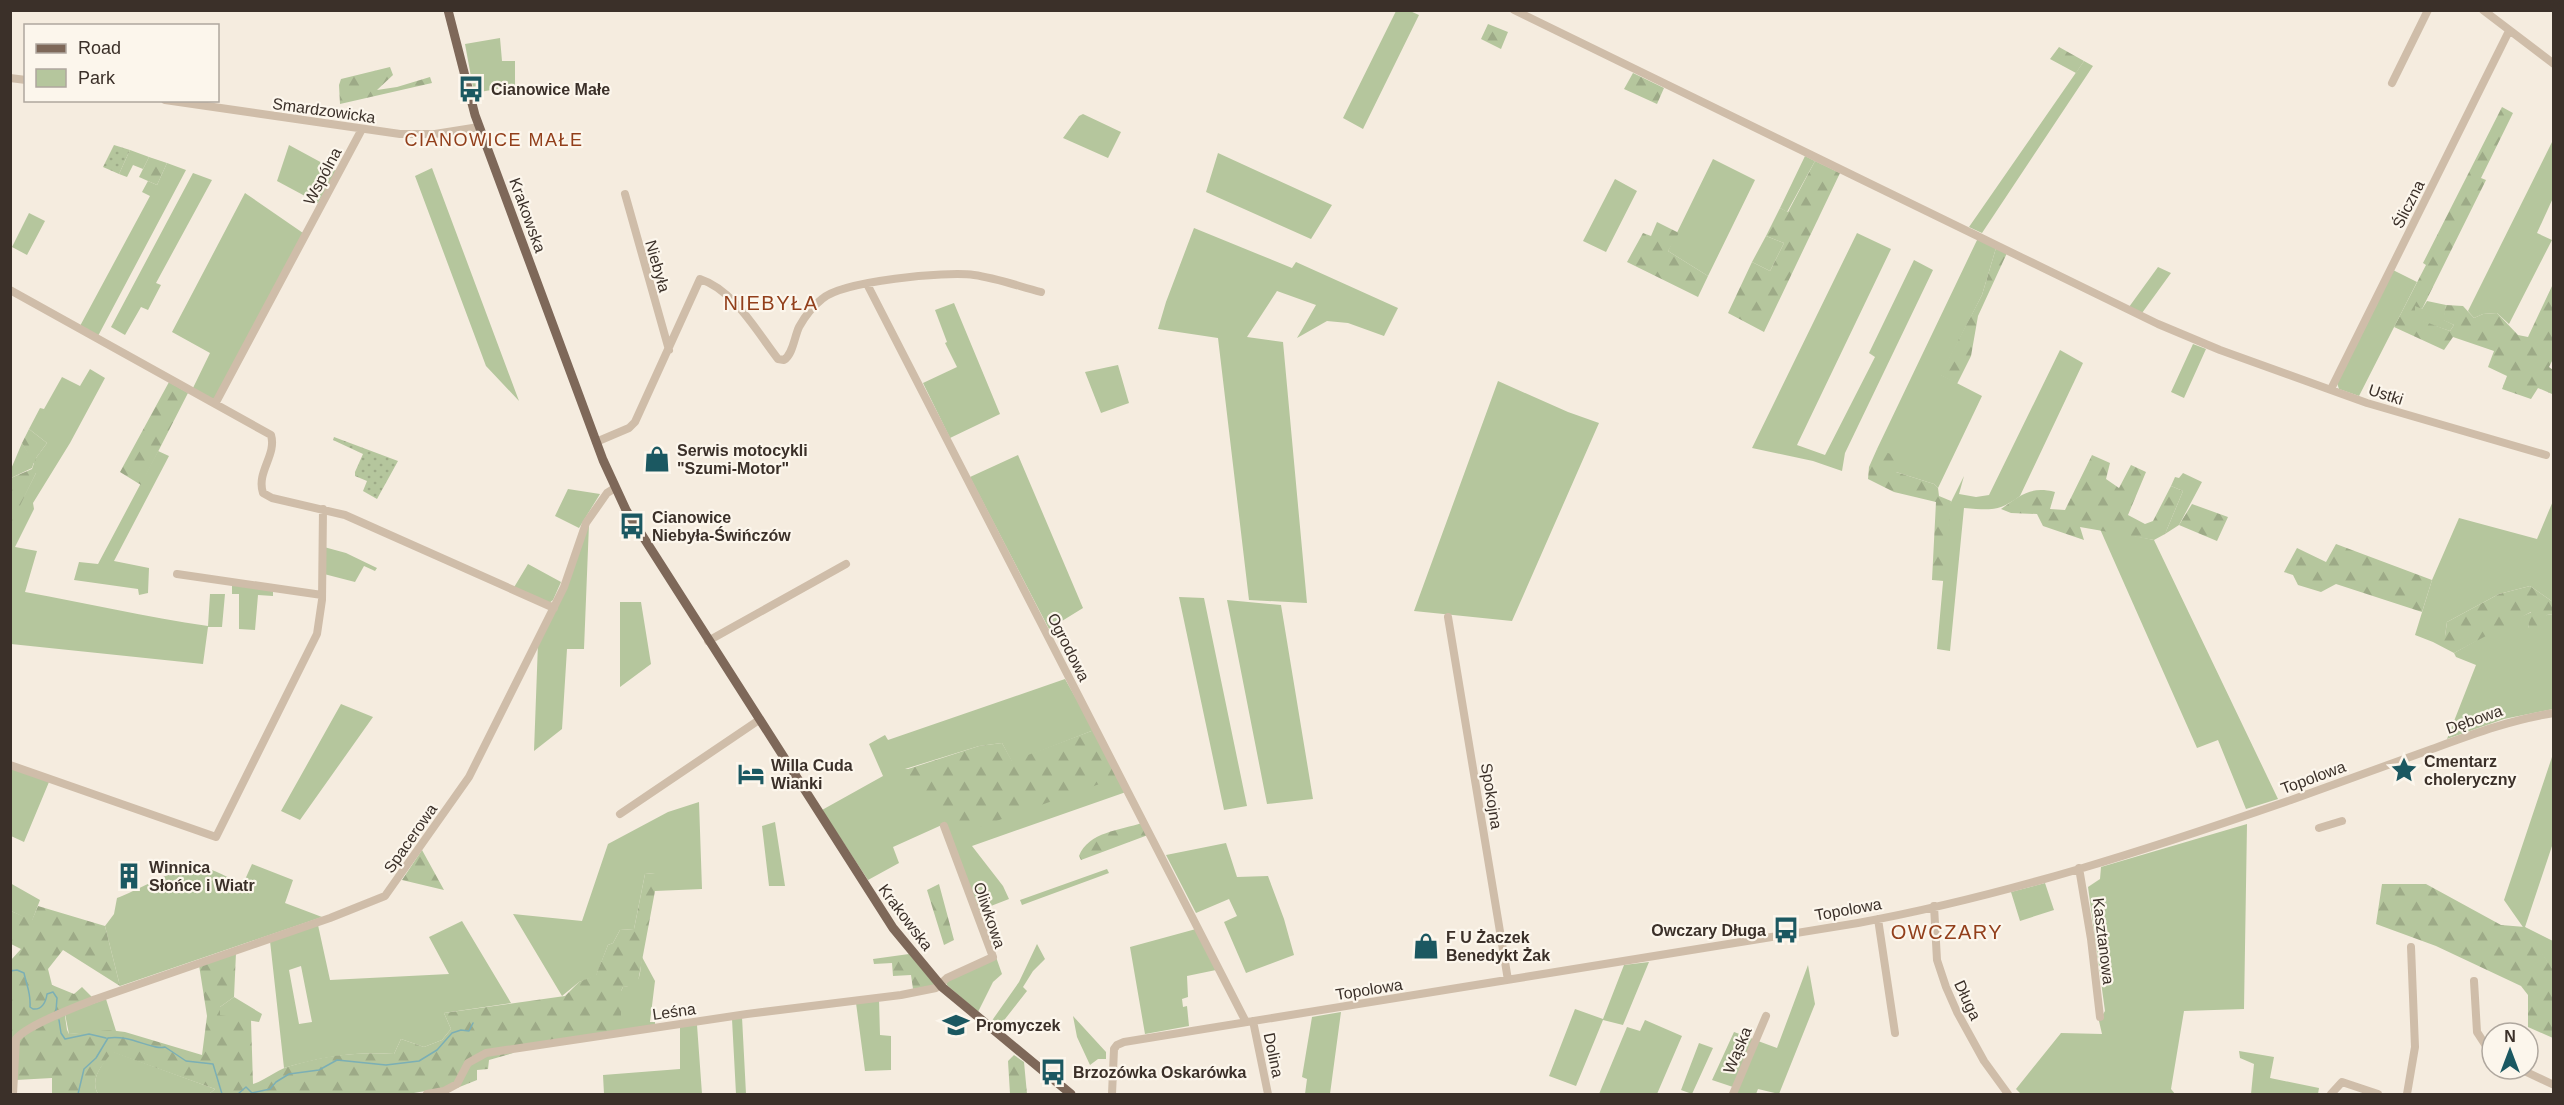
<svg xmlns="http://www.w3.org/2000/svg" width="2564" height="1105" viewBox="0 0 2564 1105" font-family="Arial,sans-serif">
<defs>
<pattern id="forest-firs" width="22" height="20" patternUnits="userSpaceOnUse" patternTransform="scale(1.5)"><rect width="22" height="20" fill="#b5c69d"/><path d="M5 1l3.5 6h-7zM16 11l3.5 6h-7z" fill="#9daa87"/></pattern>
<pattern id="garden-dots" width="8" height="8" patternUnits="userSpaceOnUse" patternTransform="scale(1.5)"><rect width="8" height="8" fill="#b5c69d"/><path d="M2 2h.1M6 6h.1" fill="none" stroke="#9daa87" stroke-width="1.8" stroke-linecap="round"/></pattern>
</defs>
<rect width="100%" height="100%" fill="#f5ecdf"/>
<path fill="#b5c69d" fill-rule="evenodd" d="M1396 11H1410L1419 15 1363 129 1343 118Z
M500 38 502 61H515V86L474 93 465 44Z
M2084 61 2093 66 1982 233 1969 227Z
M1083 114 1121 132 1108 158 1063 138 1079 116Z
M2553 140V198L2537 233 2552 240 2509 324 2497 313 2483 314 2474 318 2468 311Z
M289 145 337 171 318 203 277 181Z
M130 150 149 157 143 169 133 165 127 177 119 174Z
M1218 153 1332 205 1311 239 1206 192Z
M1805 156 1815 161 1787 212 1780 208Z
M1713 159 1755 180 1708 276 1668 251Z
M167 163 186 170 98 336 80 326 150 196 142 192 148 181 157 185Z
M432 168 519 401 486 366 415 176Z
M193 173 212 180 156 283 161 285 148 310 141 307 125 335 111 327Z
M1615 179 1637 191 1606 252 1583 241Z
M245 193 303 233 215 401 192 390 210 353 172 332Z
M29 213 45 221 27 255 12 247Z
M1194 228 1292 268 1296 262 1398 308 1384 336 1348 323 1327 321 1297 338 1316 305 1277 291 1247 337 1283 342 1307 603 1249 600 1218 338 1158 329 1166 302Z
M1857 233 1891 249 1797 445 1825 455 1875 357 1869 353 1914 260 1933 270 1845 453 1842 471 1813 461 1752 448Z
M1766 236 1784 243 1770 271 1752 262Z
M1978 238 1996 248 1982 295 1941 375 1982 396 1938 488 1934 484 1896 472 1877 449Z
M2158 267 2171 273 2142 313 2129 307Z
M2393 270 2417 282 2359 396 2339 389 2337 383Z
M2427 301 2446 305 2444 320 2454 325 2450 331 2415 319V305L2422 309Z
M954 303 1000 414 950 438 923 383 957 367 945 343 947 342 935 310Z
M2193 344 2206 349 2184 398 2171 392Z
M2060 350 2083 363 2020 496C1998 512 1991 510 1964 508L1950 651 1937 649 1950 504 1964 476 1959 494 1976 497 1989 495Z
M1118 365 1129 403 1101 413 1085 372Z
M90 369 105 378 70 443 33 503 34 509 15 547 37 551 25 592C86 603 146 617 208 626L210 594H225L222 627H208L203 664 11 644 10 524 36 473V458L47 443 29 429 40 408 44 409 62 377 80 386Z
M1498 381 1568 412 1599 423 1512 621 1414 611Z
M22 443 34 462 32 468 11 478V469Z
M158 451 169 456 114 561 149 568 148 593 139 595 138 589 74 580 79 562 98 564Z
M1018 455 1083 608 1049 629 970 477Z
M2183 473 2202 482 2179 525 2165 534 2183 491 2171 486 2175 477 2179 478Z
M568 489 600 494 579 528 555 516Z
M2553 501V602L2530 586 2499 594 2447 622 2445 636H2433V642L2415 635 2432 580 2459 518 2537 539Z
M589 524 584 649H567L562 729 534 751 538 643Z
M2100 529 2154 540 2278 799 2246 809 2218 740 2197 748Z
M324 547 346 553 377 568 375 571 364 566 355 582 324 574Z
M528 564 561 582 553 600 548 604 513 589Z
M232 583 273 589V596L258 595 255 630 239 629V594H232Z
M1179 597 1204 598 1247 806 1224 810Z
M1227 600 1281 605 1313 799 1267 804Z
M620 602H641L651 664 620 687Z
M2532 612 2528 628 2547 615 2553 614V709L2504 719 2447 739 2476 665 2456 657 2454 653 2513 620Z
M1065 679 1094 730 1012 762 1002 743 979 746 905 769 1119 777 1126 792 972 846 1003 886 1009 899 978 911 944 824 893 847 899 863 868 880 822 810 883 776 869 744 885 735 888 740Z
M341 704 373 717 300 820 281 811Z
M2553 754V843L2525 927 2553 941V970L2504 900Z
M12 768 49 782 24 842 11 836Z
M699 802 702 889 655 891V873L645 874 634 929 620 930 613 943 608 945 596 976 579 982 562 996 513 914 582 921 608 844 668 812Z
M775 822 785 886H769L762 826Z
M2247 824 2244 1009 2184 1011 2171 1089 2175 1094H2021L2016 1089 2061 1033 2102 1034 2099 1021 2105 1011 2088 887 2100 879 2101 867Z
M1226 843 1237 877 1268 876 1284 919 1294 955 1246 973 1224 922 1237 916 1229 899 1196 913 1166 855Z
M252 864 293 880 285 903 322 917 120 986 105 926 114 914 117 898C134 892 186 863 200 866 214 869 230 879 243 884Z
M1107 869 1109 873 1022 905 1020 900Z
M10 883 40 900 32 921 11 911Z
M2045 883 2054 910 2020 921 2011 892Z
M462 921 511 1003 444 1013 451 1029 442 1040 424 1047 401 1039 394 1054C356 1051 320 1057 284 1068L270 941 318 925 330 980 449 974 429 937ZM301 966 312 1022 299 1024 289 970Z
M1196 929 1216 970 1187 976 1188 997 1182 999 1183 1007 1187 1006 1189 1026 1145 1034 1130 947Z
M1037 944 1045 959 1033 971 1023 987 1027 991 998 1028 991 1022 1019 982Z
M642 957 655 981 650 1022H655V1026L621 1031V991L623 987C643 985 639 974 642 957Z
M996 957 1002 974 993 982 978 1012 947 985 946 980Z
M1649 962 1623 1025 1603 1020 1576 1086 1549 1076 1575 1009 1603 1019 1624 965Z
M1808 965 1815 1004 1779 1094 1758 1089 1756 1094H1735L1758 1041 1777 1048Z
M234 997 262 1014 259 1022 220 1016V1007Z
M106 999 116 1031 69 1034 65 1014Z
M879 999 880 1035 891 1036V1070L865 1071 856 1003Z
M1341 1012 1330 1094H1305L1307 1079 1302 1077 1312 1017Z
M1073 1016 1106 1052V1059H1098L1090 1065 1077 1037Z
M742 1017 746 1094H736L732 1019Z
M1645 1020 1682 1036 1657 1094H1599L1627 1027 1640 1031Z
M697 1025 702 1094H604L603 1075 680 1069V1027Z
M1734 1032 1753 1039 1733 1087 1712 1080Z
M1699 1043 1713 1048 1692 1094 1681 1090Z
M111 1051 215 1089 209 1094H98C89 1078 103 1065 111 1051Z
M2239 1051 2274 1057 2270 1078 2319 1088 2318 1094H2251L2254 1064 2240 1058Z"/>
<path fill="url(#forest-firs)" d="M1488 24 1508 32 1501 49 1481 39Z
M2059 47 2084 61 2076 73 2050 59Z
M390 67 393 75 377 90 397 87 430 77 432 83 340 104 339 85 341 79Z
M1633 73 1664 88 1657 104 1624 89Z
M2502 107 2513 113 2481 178 2486 180 2422 309 2415 306V318L2450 331 2454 325 2443 320 2446 305 2463 306 2474 318 2483 314 2497 313 2518 335 2528 337 2553 284 2554 357 2549 367 2553 370V391L2552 394 2538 388 2531 399 2502 389 2507 376 2488 367 2494 351 2453 337 2444 350 2394 327 2426 265 2423 263Z
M149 157 167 163 157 185 139 177Z
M1815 161 1840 173 1764 332 1728 313 1752 262 1770 271 1784 243 1766 236 1780 208 1788 212Z
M1657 222 1679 233 1668 251 1708 276 1698 297 1627 262 1643 233 1651 236Z
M1996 248 2007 253 1978 316 1971 356 1957 384 1940 375 1982 295Z
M169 382 188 393 141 485 120 472Z
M29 429 47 443 36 458V473L11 524V478L32 469 34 463 27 464 28 454 22 443Z
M1877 449 1899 457 1896 472 1934 484 1938 488 1939 496 1951 501 1944 581 1932 580 1936 502 1894 492 1868 479 1869 467Z
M2092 455 2110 463 2106 479 2119 488 2131 465 2146 472 2128 515 2145 524 2153 521 2171 486 2183 491 2165 534 2154 540 2080 527 2084 540 2043 526 2037 514 2011 513 2001 509C2021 495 2030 486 2055 492L2050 509 2065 510Z
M2192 504 2228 517 2217 541 2179 525Z
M2336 544 2432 580 2422 612 2336 584 2321 592 2298 585 2293 575 2284 572 2297 548 2326 562Z
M2530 586 2553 602V614L2547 615 2543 625 2528 628 2531 612 2454 653 2433 642V636H2445L2447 622 2499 594Z
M1094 730 1119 777 960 834 905 770 979 746 1002 743 1012 761Z
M1142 823 1148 835 1081 860 1079 856C1088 832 1121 830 1142 823Z
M422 850 444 890 402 880Z
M655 873V891L638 982 633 986 623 987 621 991V1031L484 1052 467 1062 455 1082 443 1088 408 1094H209L215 1089 112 1052C103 1065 89 1078 98 1094H52V1078L16 1080 15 1035 11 1078V960L21 949 11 944V911L32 920 38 906 105 926 120 986 63 950 48 969 52 985 74 994 82 987 93 998 64 1009 67 1030 69 1034 109 1030 125 1032 202 1055 207 1016 199 965 236 953 234 997 220 1007V1015L251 1020 253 1084C266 1080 275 1071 287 1067 321 1056 358 1051 394 1054L401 1039 424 1047 442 1040 451 1029 444 1013 565 996 579 982 596 975 608 945 613 943 620 930 634 929 645 874Z
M939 884 954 940 944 945 927 890Z
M2382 884H2426L2501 925 2525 927 2553 970V1038L2528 1027V995L2521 986 2436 946 2376 924Z
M909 954 935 985 913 989 911 975 893 976 892 963 874 964 873 959Z
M515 1050 513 1053 489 1060 488 1069 477 1070V1080L457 1088C474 1055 479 1055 515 1050Z
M1014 1055 1024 1062 1027 1094H1010L1008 1061Z"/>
<path fill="url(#garden-dots)" d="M114 145 130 150 119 174 103 167Z
M334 437 398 461 377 499 363 491 367 481 355 476V472L363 454 333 440Z"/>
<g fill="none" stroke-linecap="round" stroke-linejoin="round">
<path stroke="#7bafb5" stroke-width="1.5" d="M10 971 17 970 24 973C27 987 31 993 30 1007L33 1009C42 1010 46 1002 47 994L53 992 57 998 56 1011
M59 1020 61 1033 65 1039 89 1034 106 1038
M78 1094 84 1069 96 1058 108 1038C129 1034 154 1051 165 1047L186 1061 213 1064 222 1094
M238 1094 246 1087 252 1093 270 1089 276 1082 289 1074 319 1070 337 1060 386 1065 419 1061 437 1050 452 1033 461 1030 469 1031 473 1023"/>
<path stroke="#cfbda9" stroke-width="8" d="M1514 10 2158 324 2220 350 2367 403 2546 455
M2483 10 2554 64
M10 78 26 80
M2392 83 2428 10
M165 100 400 134H435L479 127
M625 194 669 350
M867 284 1246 1022
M10 290 271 435C277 455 256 472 263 493L272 498 345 515 554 608
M2331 389 2509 31
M215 404 362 129
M596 442 629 428 635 422 700 279C734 290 757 332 778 359L784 360C793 354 794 338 799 327 804 318 813 306 822 299 842 281 946 271 974 275 996 278 1018 286 1041 292
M177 574 322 595
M1448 617 1508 980
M708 641 846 564
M10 765 216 837 317 634 322 600 323 509
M620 814 759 720
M2319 828 2342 821
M2079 868 2091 939 2100 1017
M1934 906 1937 960 1946 987 1957 1012 1984 1061 2008 1094
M1878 919 1895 1033
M2474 981 2477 1032 2492 1055
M1253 1021 1268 1094
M2520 1069 2554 1085
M13 1094 16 1039C27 1025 78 1006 96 999L330 918 385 896 469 777 564 587 586 523 607 493 615 488
M427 1094 444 1091 457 1084 468 1063 486 1053 747 1014 901 995 936 988 947 978 993 957 944 826
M1112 1094 1114 1049 1117 1045 1124 1042 1858 923C2005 896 2150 849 2291 800 2338 783 2385 766 2432 749 2473 734 2510 720 2554 713
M1733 1094 1766 1016
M2331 1094 2342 1082 2378 1094
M2407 1094 2415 1047 2411 947"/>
<path stroke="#7e6859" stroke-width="9" d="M448 10 475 115 603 460 626 510 893 928 942 987 1071 1094"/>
</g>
<defs>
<g id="bus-bare" transform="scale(2.07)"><path d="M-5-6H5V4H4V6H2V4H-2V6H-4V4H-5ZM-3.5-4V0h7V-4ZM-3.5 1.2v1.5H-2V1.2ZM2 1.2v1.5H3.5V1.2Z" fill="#1b5861" stroke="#fcf6ec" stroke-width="2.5" paint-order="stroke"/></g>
<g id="shop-bare" transform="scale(2.07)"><path d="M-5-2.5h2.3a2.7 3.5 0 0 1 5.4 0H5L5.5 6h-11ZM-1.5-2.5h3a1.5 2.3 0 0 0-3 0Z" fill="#1b5861" stroke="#fcf6ec" stroke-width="2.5" paint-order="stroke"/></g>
<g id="sight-bare" transform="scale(2.07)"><path d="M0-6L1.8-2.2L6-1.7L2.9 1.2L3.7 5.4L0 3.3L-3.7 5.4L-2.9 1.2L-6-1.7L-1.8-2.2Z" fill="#1b5861" stroke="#fcf6ec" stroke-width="2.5" paint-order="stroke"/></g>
<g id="hotel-bare" transform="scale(2.07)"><path d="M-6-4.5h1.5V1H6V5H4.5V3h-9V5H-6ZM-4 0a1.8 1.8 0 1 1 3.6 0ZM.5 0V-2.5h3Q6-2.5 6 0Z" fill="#1b5861" stroke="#fcf6ec" stroke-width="2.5" paint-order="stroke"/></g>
<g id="building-bare" transform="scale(2.07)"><path d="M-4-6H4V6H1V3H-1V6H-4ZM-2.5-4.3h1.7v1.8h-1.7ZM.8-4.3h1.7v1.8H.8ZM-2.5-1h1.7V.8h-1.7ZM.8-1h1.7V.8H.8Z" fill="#1b5861" stroke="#fcf6ec" stroke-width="2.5" paint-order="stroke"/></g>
<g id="school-bare" transform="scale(2.07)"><path d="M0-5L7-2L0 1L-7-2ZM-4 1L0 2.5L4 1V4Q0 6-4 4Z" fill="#1b5861" stroke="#fcf6ec" stroke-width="2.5" paint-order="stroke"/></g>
</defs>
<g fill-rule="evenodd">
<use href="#bus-bare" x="471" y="89"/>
<use href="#shop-bare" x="657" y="459"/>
<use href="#bus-bare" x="632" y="526"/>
<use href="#sight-bare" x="2404" y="770"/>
<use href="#hotel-bare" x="751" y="774"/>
<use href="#building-bare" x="129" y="876"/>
<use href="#bus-bare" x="1786" y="930"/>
<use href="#shop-bare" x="1426" y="946"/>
<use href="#school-bare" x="956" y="1025"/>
<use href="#bus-bare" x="1053" y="1072"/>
</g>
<g text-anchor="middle" stroke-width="4.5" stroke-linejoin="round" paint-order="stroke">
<g font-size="16" font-weight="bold" fill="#3b3029" stroke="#fcf6ec" text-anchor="start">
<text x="491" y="95">Cianowice Małe</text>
<text x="677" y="456">Serwis motocykli<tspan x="677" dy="18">"Szumi-Motor"</tspan></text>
<text x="652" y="523">Cianowice<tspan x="652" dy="18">Niebyła-Świńczów</tspan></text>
<text x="2424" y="767">Cmentarz<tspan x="2424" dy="18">choleryczny</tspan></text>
<text x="771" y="771">Willa Cuda<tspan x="771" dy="18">Wianki</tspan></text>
<text x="149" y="873">Winnica<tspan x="149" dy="18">Słońce i Wiatr</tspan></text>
<text x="1766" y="936" text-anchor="end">Owczary Długa</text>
<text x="1446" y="943">F U Żaczek<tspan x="1446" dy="18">Benedykt Żak</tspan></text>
<text x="976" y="1031">Promyczek</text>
<text x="1073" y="1078">Brzozówka Oskarówka</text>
</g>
<g font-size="16" fill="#3b3029" stroke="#fcf6ec">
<text transform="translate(324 110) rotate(8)" y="6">Smardzowicka</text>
<text transform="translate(322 176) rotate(-62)" y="6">Wspólna</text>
<text transform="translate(2408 204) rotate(-63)" y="6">Śliczna</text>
<text transform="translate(528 215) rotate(70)" y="6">Krakowska</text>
<text transform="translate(658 266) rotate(74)" y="6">Niebyła</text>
<text transform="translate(2386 394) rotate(18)" y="6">Ustki</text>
<text transform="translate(1069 647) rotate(63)" y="6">Ogrodowa</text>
<text transform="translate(2474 719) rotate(-19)" y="6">Dębowa</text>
<text transform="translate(2313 777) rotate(-20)" y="6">Topolowa</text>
<text transform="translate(1492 796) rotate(81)" y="6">Spokojna</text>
<text transform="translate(410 838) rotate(-55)" y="6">Spacerowa</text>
<text transform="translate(1848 909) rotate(-10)" y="6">Topolowa</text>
<text transform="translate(990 915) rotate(71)" y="6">Oliwkowa</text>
<text transform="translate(906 917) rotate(53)" y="6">Krakowska</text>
<text transform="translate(2104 941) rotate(83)" y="6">Kasztanowa</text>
<text transform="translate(1369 989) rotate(-9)" y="6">Topolowa</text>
<text transform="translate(1968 1000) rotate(65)" y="6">Długa</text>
<text transform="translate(674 1011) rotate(-8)" y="6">Leśna</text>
<text transform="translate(1737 1050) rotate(-67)" y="6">Wąska</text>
<text transform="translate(1274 1055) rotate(78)" y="6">Dolina</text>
</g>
<g font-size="18" letter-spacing="1.5" fill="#923f1b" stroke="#fcf6ec">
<text x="494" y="146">CIANOWICE MAŁE</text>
</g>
<g font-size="20" letter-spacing="1.5" fill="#923f1b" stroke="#fcf6ec">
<text x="771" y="310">NIEBYŁA</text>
<text x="1947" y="939">OWCZARY</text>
</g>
</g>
<rect width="2564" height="1105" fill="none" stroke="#3b3029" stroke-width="24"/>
<rect x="24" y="24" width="195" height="78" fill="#fcf6ec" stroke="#afa79e" stroke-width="1.5"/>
<rect x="36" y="44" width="30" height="9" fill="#7e6859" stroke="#afa79e" stroke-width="1.5"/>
<text x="78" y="54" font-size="18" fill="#3b3029">Road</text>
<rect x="36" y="69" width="30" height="18" fill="#b5c69d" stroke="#afa79e" stroke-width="1.5"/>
<text x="78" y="84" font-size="18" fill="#3b3029">Park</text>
<g transform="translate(2510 1051)"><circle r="28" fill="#fcf6ec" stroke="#afa79e" stroke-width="1.5"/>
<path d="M0-4.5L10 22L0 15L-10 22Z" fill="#1b5861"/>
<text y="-9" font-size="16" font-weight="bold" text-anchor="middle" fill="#3b3029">N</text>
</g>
</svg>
